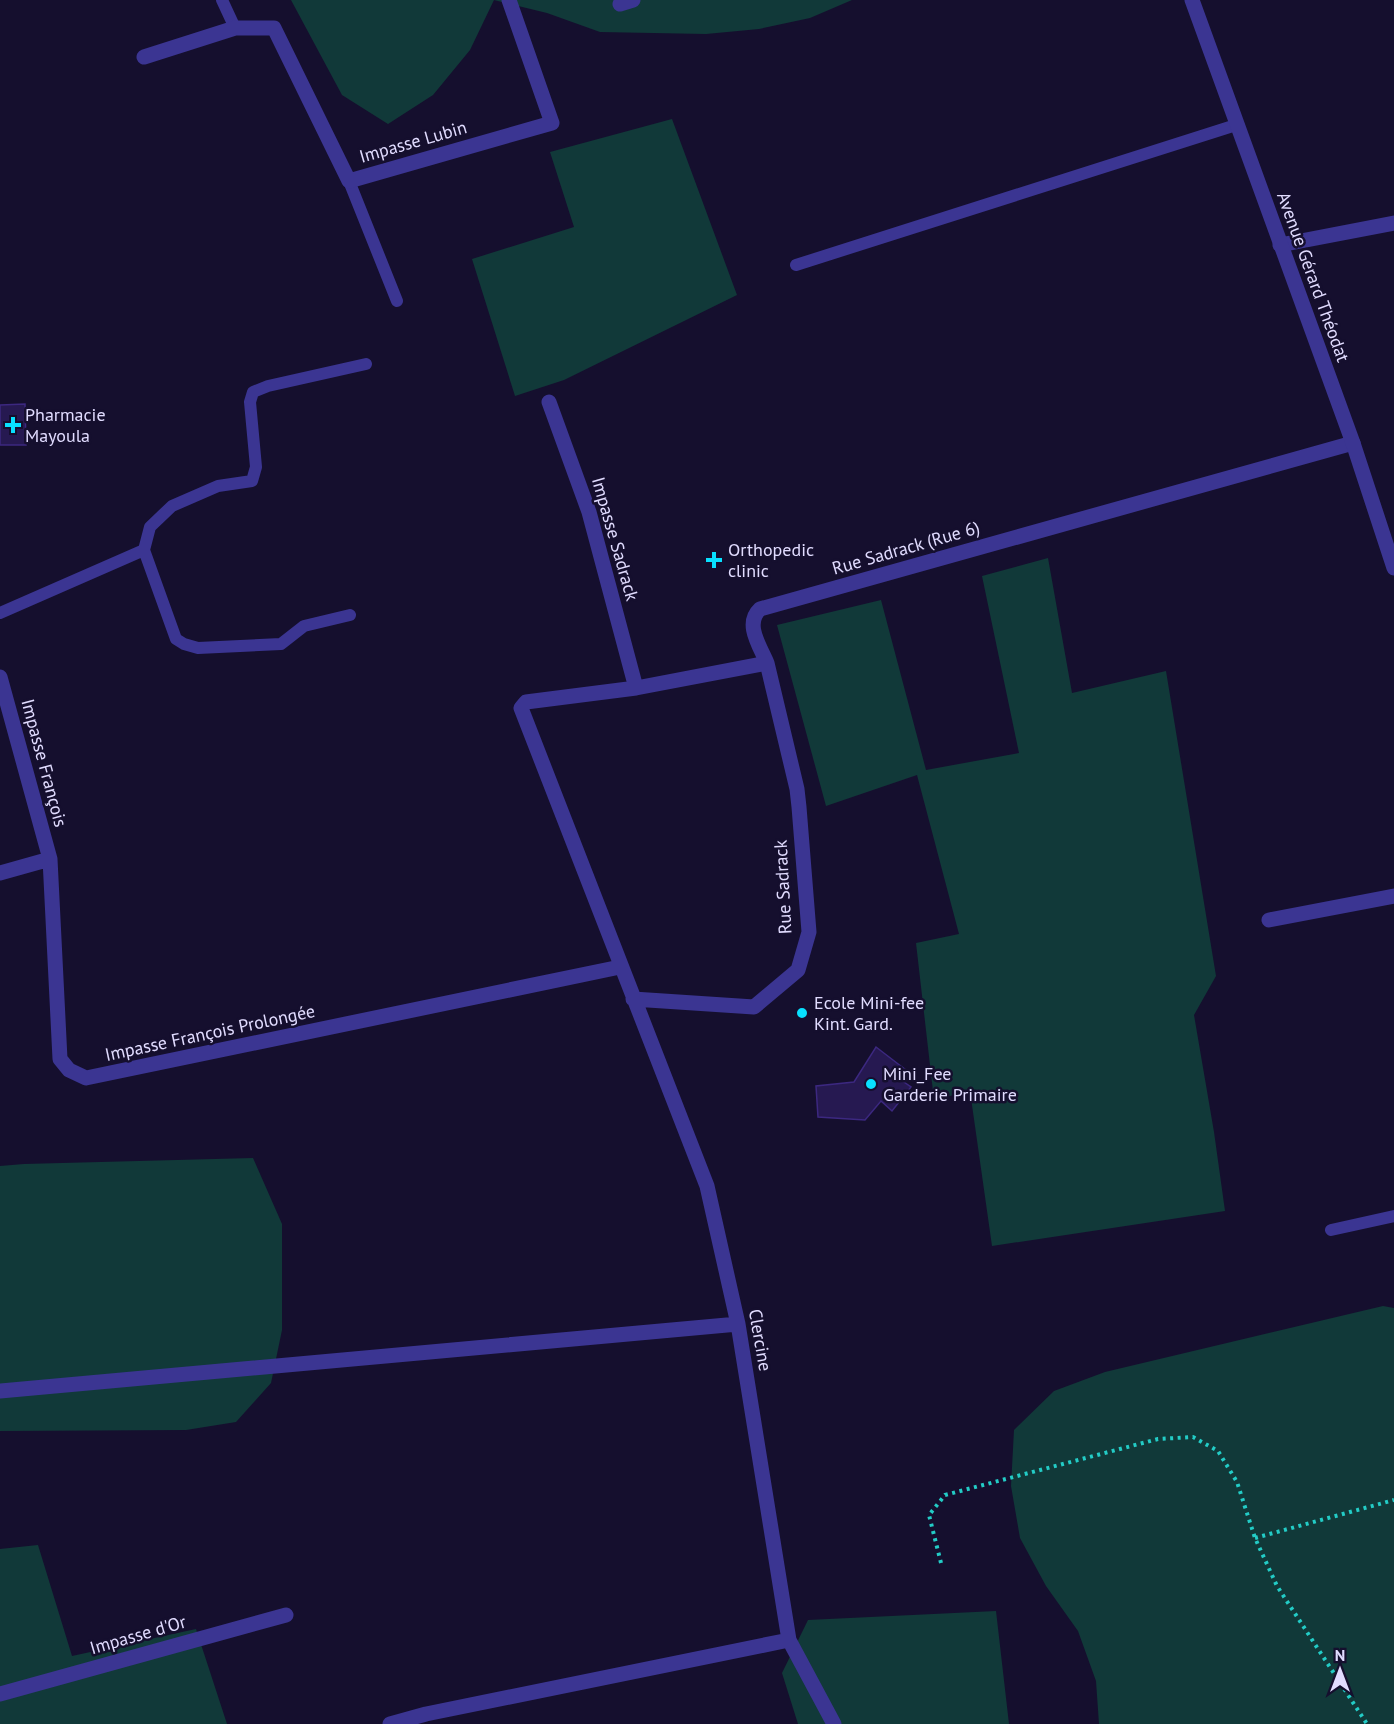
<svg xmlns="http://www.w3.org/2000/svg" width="1394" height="1724" viewBox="0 0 1394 1724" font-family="'PT Sans',sans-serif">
<rect width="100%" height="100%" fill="#150f2e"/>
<path fill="#113939" d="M291 0H852L810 18 759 29 706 34 600 32 547 13 494 0 470 50 433 95 388 124 342 95Z
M672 119 737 295 564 380 515 396 472 259 574 227 550 152Z
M1048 558 1072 693 1166 671 1216 976 1194 1015 1214 1132 1225 1211 992 1246 970 1091 934 1100 916 943 959 934 917 775 826 806 777 625 881 600 926 770 1019 753 982 576Z
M253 1158 282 1224V1330L271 1383 236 1422 186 1430 0 1431V1166L24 1164Z
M1383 1306 1394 1308V1724H1099L1096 1681 1078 1631 1046 1586 1020 1538 1011 1486 1014 1430 1054 1391 1105 1372Z
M38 1545 72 1656 196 1629 227 1724H0V1549Z
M996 1611 1009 1724H798L782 1673 808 1620Z"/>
<path fill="#261951" stroke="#3c2880" stroke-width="1.5" d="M25 404 26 445H0V405Z
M876 1047 906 1070 898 1078 911 1087 892 1111 881 1101 865 1120 818 1117 816 1086 854 1082Z"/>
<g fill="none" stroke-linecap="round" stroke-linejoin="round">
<path stroke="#23ccc6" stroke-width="4" stroke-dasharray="3 4.5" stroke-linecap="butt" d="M1255 1538 1394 1500
M941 1563 929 1515 945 1495 1158 1439 1193 1437 1218 1451 1237 1482 1255 1538 1277 1586 1367 1724"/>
<path stroke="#3b3592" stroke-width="12" d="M222 0 235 28
M349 181 397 301
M796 265 1236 125
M144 550 176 639 184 644 198 648 281 644 304 626 350 615
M0 613 144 550 150 527 172 506 218 486 252 481 256 467 250 402 253 392 268 386 366 364
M1331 1230 1394 1216"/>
<path stroke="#3b3592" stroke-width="15" d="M620 4 633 0
M144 57 235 28H274L349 181 552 123 509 0
M1280 245 1394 223
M549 402 589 512 636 688
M0 677 50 859
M0 873 50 859 60 1059 69 1070 86 1078 620 967
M1269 920 1394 896
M633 999 754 1007 798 970 809 932 799 807 797 789 767 663
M0 1391 738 1324
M0 1694 286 1615
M390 1724 426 1714 789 1640
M834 1724 789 1640 738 1324 707 1186 521 708 526 702 636 688 767 663C760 646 744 624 760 609L1353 443"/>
<path stroke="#3b3592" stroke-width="15" d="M1192 0 1353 443 1394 568"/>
</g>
<g fill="#08e0ff" stroke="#150f2e" stroke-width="2">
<path d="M10 416h6v6h6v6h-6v6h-6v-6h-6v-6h6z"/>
<path d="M711 551h6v6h6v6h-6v6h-6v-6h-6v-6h6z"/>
<circle cx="802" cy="1013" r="6"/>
<circle cx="871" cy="1084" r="6"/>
</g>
<g text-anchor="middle" stroke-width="5" stroke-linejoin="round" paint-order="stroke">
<g font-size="18" fill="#e1dcff" stroke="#150f2e">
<text transform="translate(413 142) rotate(-16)" y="6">Impasse Lubin</text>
<text transform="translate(1313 277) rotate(70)" y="6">Avenue Gérard Théodat</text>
<text transform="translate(615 539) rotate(74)" y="6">Impasse Sadrack</text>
<text transform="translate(906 548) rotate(-16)" y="6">Rue Sadrack (Rue 6)</text>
<text transform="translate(44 763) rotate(75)" y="6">Impasse François</text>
<text transform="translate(783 887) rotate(-93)" y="6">Rue Sadrack</text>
<text transform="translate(210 1033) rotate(-12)" y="6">Impasse François Prolongée</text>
<text transform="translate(760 1340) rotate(80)" y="6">Clercine</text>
<text transform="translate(138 1635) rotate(-16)" y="6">Impasse d'Or</text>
</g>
<g font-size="18" fill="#e1dcff" stroke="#150f2e" text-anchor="start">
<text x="25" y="421">Pharmacie<tspan x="25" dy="21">Mayoula</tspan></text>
<text x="728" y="556">Orthopedic<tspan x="728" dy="21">clinic</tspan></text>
<text x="814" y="1009">Ecole Mini-fee<tspan x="814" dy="21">Kint. Gard.</tspan></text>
<text x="883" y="1080">Mini_Fee<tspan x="883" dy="21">Garderie Primaire</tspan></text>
</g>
</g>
<g transform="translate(1340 1670)" stroke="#150f2e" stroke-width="4.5" paint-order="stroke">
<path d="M0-4.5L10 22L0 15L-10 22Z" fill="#e1dcff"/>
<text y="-9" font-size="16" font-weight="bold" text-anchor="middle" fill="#e1dcff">N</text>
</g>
</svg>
